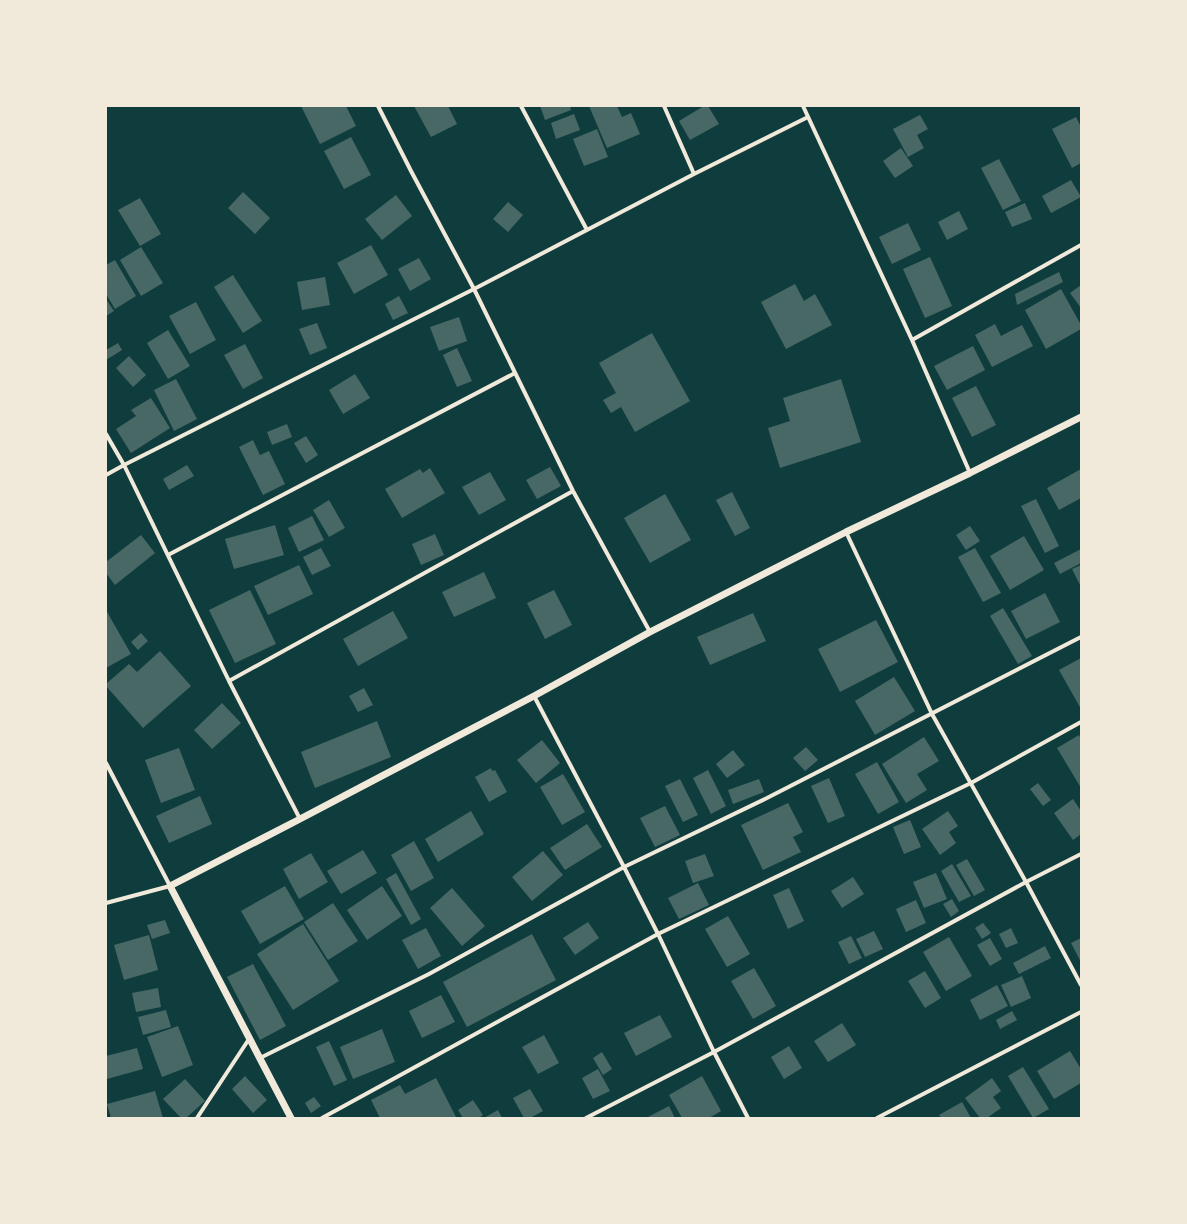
<svg xmlns="http://www.w3.org/2000/svg" width="1187" height="1224" viewBox="0 0 1187 1224" font-family="Inter,sans-serif">
<rect width="100%" height="100%" fill="#0f3d3e"/>
<path fill="#486865" d="M301 106H346L356 126 320 144Z
M414 106H448L457 124 431 137Z
M540 106H570L571 110 545 120Z
M589 106H617L622 117 631 113 640 134 607 148Z
M704 106H708L719 124 690 140 679 121Z
M574 114 580 130 556 139 551 123Z
M920 115 928 129 917 135 924 148 908 157 893 129Z
M1076 117 1081 127V163L1072 168 1052 129Z
M597 129 608 157 584 166 573 139Z
M351 137 371 175 344 189 324 151Z
M901 148 913 166 895 178 883 161Z
M999 159 1021 201 1003 210 981 168Z
M1071 180 1081 197 1051 213 1042 196Z
M243 192 270 218 255 234 228 208Z
M396 195 412 216 382 240 365 219Z
M140 198 161 234 140 246 118 210Z
M508 202 523 215 508 232 493 219Z
M1025 203 1032 219 1012 227 1005 212Z
M959 211 968 229 947 240 938 222Z
M908 223 921 250 892 264 879 237Z
M371 245 388 275 354 294 337 263Z
M141 247 163 283 141 296 120 260Z
M930 257 952 306 925 318 903 269Z
M419 258 431 279 410 291 398 269Z
M115 260 136 296 115 309 106 294V265Z
M1059 272 1063 282 1017 305 1015 294Z
M233 275 262 321 243 333 214 287Z
M325 277 330 305 302 310 297 282Z
M795 284 804 301 815 294 832 325 786 349 761 302Z
M1081 285V308L1070 293Z
M1061 289 1081 325V329L1046 349 1025 310Z
M399 296 408 313 393 320 385 304Z
M106 299 114 311 106 316Z
M196 302 216 340 190 354 169 316Z
M459 317 467 341 439 351 430 327Z
M317 323 327 348 310 355 299 329Z
M995 324 1001 336 1022 325 1033 346 992 367 975 335Z
M168 330 190 366 168 379 147 343Z
M652 333 690 401 635 432 621 407 611 413 603 400 616 393 599 363Z
M118 343 122 350 106 360V350Z
M245 344 263 378 243 389 224 355Z
M973 346 985 370 947 390 934 366Z
M457 348 472 381 457 387 443 355Z
M129 356 146 375 133 387 116 368Z
M355 374 370 398 343 414 329 390Z
M176 379 197 419 174 431 154 390Z
M841 379 861 442 780 468 768 428 790 421 783 398Z
M976 386 996 425 972 437 952 398Z
M151 398 170 428 131 453 116 429 136 416 131 410Z
M287 424 292 437 272 445 267 432Z
M306 436 318 455 306 463 294 443Z
M253 440 260 455 269 451 285 484 263 495 239 447Z
M187 465 194 476 169 490 163 479Z
M550 467 561 486 537 499 526 480Z
M430 468 445 493 402 518 385 489 420 469 423 473Z
M1081 469V498L1059 510 1047 488Z
M490 472 506 500 479 515 462 487Z
M732 492 750 528 735 536 716 500Z
M665 494 691 540 650 563 624 518Z
M1036 499 1059 546 1045 553 1021 506Z
M329 500 345 528 329 537 313 510Z
M312 516 324 540 299 552 288 528Z
M275 525 284 555 234 569 225 539Z
M970 526 980 541 966 550 956 535Z
M435 534 444 555 421 565 412 544Z
M141 535 155 553 115 585 106 573V562Z
M1024 536 1044 570 1010 590 990 556Z
M321 548 331 566 312 575 303 557Z
M975 548 1001 593 983 602 958 557Z
M1081 549V563L1060 574 1054 563Z
M299 565 313 594 268 615 254 586Z
M1081 565V587L1072 569Z
M484 572 496 598 454 617 442 592Z
M250 590 276 644 235 663 209 610Z
M554 590 572 625 545 639 527 603Z
M1045 593 1060 622 1026 639 1011 611Z
M1003 608 1032 656 1018 664 990 616Z
M106 610 131 654 106 668Z
M393 611 408 638 358 666 343 639Z
M753 613 766 641 710 665 697 637Z
M876 620 898 662 840 692 818 649Z
M141 633 148 641 138 650 131 642Z
M160 651 191 686 143 728 106 686V684L129 664 137 672Z
M1081 658V709L1059 670Z
M894 677 915 711 875 735 855 701Z
M364 688 373 705 358 712 349 696Z
M222 703 241 723 212 749 194 730Z
M377 721 391 757 315 788 301 752Z
M1079 735 1081 739V788L1057 748Z
M924 737 939 761 917 774 927 790 906 803 882 764Z
M542 740 560 763 536 783 517 760Z
M806 747 818 760 805 771 793 758Z
M179 748 195 790 161 803 145 760Z
M733 750 745 765 727 778 716 764Z
M877 762 899 802 878 814 855 774Z
M491 768 492 771 495 770 507 792 489 802 475 777Z
M708 770 726 806 711 814 693 778Z
M563 774 585 812 562 825 540 787Z
M829 778 845 816 828 823 811 786Z
M680 779 698 815 683 822 665 786Z
M759 779 764 792 733 804 728 790Z
M1038 783 1051 800 1043 806 1030 789Z
M200 796 212 824 169 843 156 816Z
M1073 799 1081 811V834L1073 840 1054 813Z
M788 803 803 832 793 837 801 852 763 870 741 825Z
M665 806 680 835 655 847 640 818Z
M471 811 484 834 438 862 425 839Z
M948 811 958 826 949 832 956 843 940 855 922 829Z
M910 820 921 847 904 854 893 827Z
M587 824 602 847 565 870 550 848Z
M414 841 434 878 411 891 391 855Z
M363 850 377 873 341 894 327 871Z
M543 851 563 875 532 901 512 877Z
M311 853 328 882 299 899 283 869Z
M705 854 714 876 693 883 685 861Z
M967 859 985 890 974 896 956 865Z
M952 864 971 896 959 902 941 871Z
M396 873 421 919 411 925 386 879Z
M936 873 947 899 924 908 913 882Z
M853 877 864 894 842 908 831 891Z
M698 883 709 905 679 919 668 898Z
M285 886 304 919 260 944 241 911Z
M382 886 402 916 367 940 347 910Z
M452 888 485 926 462 946 430 908Z
M789 888 804 921 788 929 773 895Z
M952 899 959 911 951 917 943 904Z
M916 900 926 923 906 932 896 909Z
M333 903 358 941 328 960 304 922Z
M728 916 750 954 727 967 705 929Z
M165 920 170 933 152 939 147 925Z
M588 922 599 938 575 955 563 938Z
M983 923 991 933 982 939 975 928Z
M303 924 339 981 293 1010 257 954Z
M426 928 441 956 418 969 402 940Z
M1011 928 1018 943 1006 948 999 934Z
M874 931 883 949 865 957 856 939Z
M532 934 556 980 467 1027 443 982Z
M149 935 158 970 124 980 114 945Z
M851 936 862 958 849 964 838 942Z
M949 937 972 976 946 991 923 952Z
M990 938 1002 959 990 966 977 945Z
M1081 938V962L1071 943Z
M1045 946 1051 958 1019 974 1013 963Z
M253 964 286 1026 260 1040 227 977Z
M754 968 776 1006 753 1019 731 981Z
M925 971 941 998 925 1008 908 981Z
M1022 976 1031 998 1011 1007 1001 985Z
M997 985 1008 1006 980 1020 970 1000Z
M158 988 161 1007 136 1012 132 993Z
M441 995 455 1022 422 1038 409 1011Z
M166 1010 171 1027 143 1035 138 1017Z
M1012 1011 1017 1020 1000 1029 996 1020Z
M660 1015 672 1037 636 1056 624 1033Z
M842 1023 856 1045 828 1062 814 1041Z
M178 1026 193 1065 162 1077 147 1037Z
M382 1029 395 1062 353 1079 340 1047Z
M544 1035 559 1063 538 1074 522 1047Z
M329 1041 347 1080 334 1086 316 1047Z
M789 1046 802 1068 784 1079 771 1057Z
M137 1048 143 1069 107 1079 106 1056Z
M1070 1051 1081 1069V1083L1054 1099 1037 1071Z
M602 1052 612 1069 603 1075 593 1058Z
M1023 1067 1049 1109 1033 1118 1008 1076Z
M598 1069 610 1091 593 1099 582 1078Z
M245 1076 267 1100 253 1113 232 1089Z
M702 1076 721 1111 709 1118H682L669 1095Z
M436 1078 456 1117 454 1118H380L371 1100 400 1085 405 1094Z
M992 1078 1001 1091 993 1097 1001 1108 987 1118H980L965 1098Z
M185 1079 205 1101 186 1118H181L163 1099Z
M530 1089 543 1111 530 1118H524L513 1098Z
M155 1091 163 1118H111L107 1104Z
M314 1097 321 1106 311 1113 305 1103Z
M473 1100 483 1115 479 1118H463L458 1110Z
M962 1102 971 1118H941L939 1115Z
M669 1106 675 1118H646Z
M498 1110 502 1118H484Z"/>
<g fill="none" stroke-linecap="round" stroke-linejoin="round">
<path stroke="#f1e9da" stroke-width="4" d="M378 106 411 171 474 289 573 491 650 632
M521 106 587 230
M664 106 694 174
M803 106 912 340 970 473
M912 340 1081 245
M106 434 124 465 229 681 300 819
M106 475 124 465 474 289 694 174 808 117
M846 532 932 714 1026 882 1081 985
M168 555 515 373
M229 681 573 491
M534 696 624 867 658 934 714 1052 748 1118
M106 763 170 886 106 903
M260 1058 429 974 624 867 767 798 1081 637
M197 1118 249 1039
M322 1118 658 934 971 783 1081 722
M586 1118 714 1052 1026 882 1081 854
M877 1118 1081 1012"/>
<path stroke="#f1e9da" stroke-width="7" d="M291 1118 170 886 300 819 534 696 650 632 846 532 970 473 1081 417"/>
</g>
<rect width="1187" height="1224" fill="none" stroke="#f1e9da" stroke-width="214"/>
</svg>
